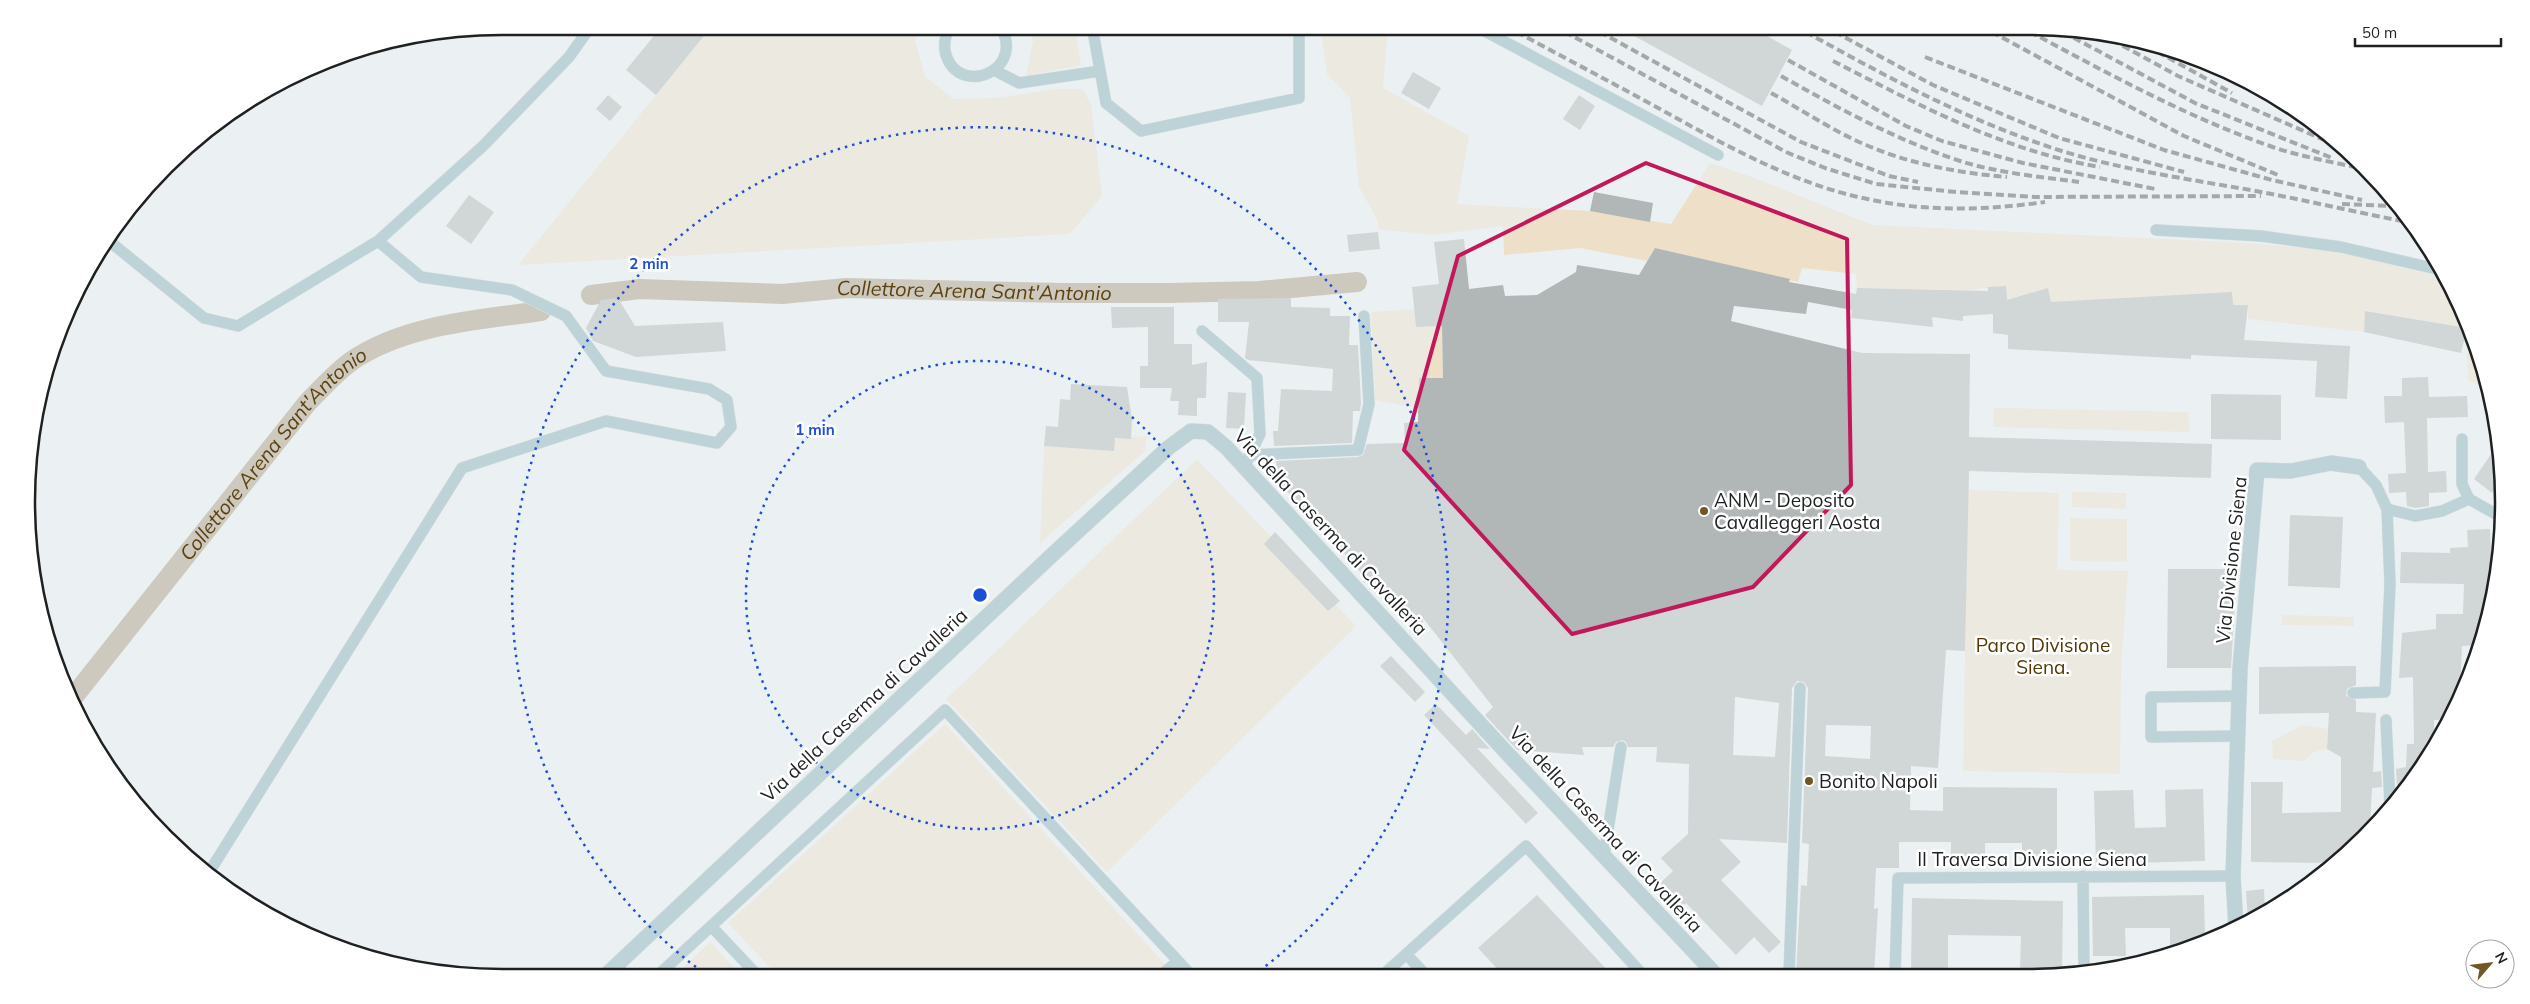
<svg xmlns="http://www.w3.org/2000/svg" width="2530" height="1004" viewBox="0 0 2530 1004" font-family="Mulish,sans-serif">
<rect width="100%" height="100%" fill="#ebf1f2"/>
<path fill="#eedfc9" d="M712 26H918L915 41 925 76 953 99 996 98 1056 89H1083L1091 105 1102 196 1070 234 518 265Z
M1030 26H1075L1081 65 1026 76 1033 41Z
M1320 26H1388L1383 88 1469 136 1457 204 1590 211 1671 224 1710 163 1749 176 1872 225 2249 243 2305 248 2354 255 2446 278 2455 291 2487 379 2489 389 2468 380 2466 328 2366 311 2364 332 2248 319V306L2051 302 2048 288 2031 293 2007 311 2006 286 1966 290 1857 288 1856 274 1802 268 1798 282 1655 248 1647 261 1580 248 1504 255 1503 226 1433 235 1378 229V221L1359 187 1350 98 1327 74Z
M1414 309 1416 327 1442 326 1443 382 1419 378 1418 408 1375 400 1371 312Z
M1994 408 2188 412 2190 432 1993 427Z
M1147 436 1145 451 1040 543 1044 446Z
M1197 459 1356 626 1107 872 946 699Z
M1968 490 2059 493 2057 570 2128 571 2121 667 2120 774 1963 771Z
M2072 492 2126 493V509L2072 507Z
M2070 518 2127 519V562L2070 561Z
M2282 615 2354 617V626L2282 625Z
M945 724 1176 976 779 977 728 923Z
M2302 725 2328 729 2327 749 2314 752 2304 761 2273 759 2272 741Z
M710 942 743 977H673Z"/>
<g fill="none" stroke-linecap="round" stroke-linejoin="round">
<g stroke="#ac9a7f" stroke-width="20">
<path id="s1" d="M591 295 640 289 782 294 846 288 1064 293H1169L1259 291 1357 282"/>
<path id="s2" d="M71 700 308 402C322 388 337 371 353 360 407 324 479 320 541 311"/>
</g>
</g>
<path fill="#b1b6b7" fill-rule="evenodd" d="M662 26H712L656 95 626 70Z
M1616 26H1749L1792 50 1762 106Z
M1413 72 1441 88 1429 109 1401 93Z
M608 95 622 107 610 121 596 109Z
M1579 95 1595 106 1580 130 1563 119Z
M1594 192 1653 203 1650 222 1590 211Z
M469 195 494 212 471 244 446 226Z
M1378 232 1380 249 1349 252 1347 235Z
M1464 239 1469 289 1503 285 1505 296 1537 295 1576 272 1577 265 1639 275 1655 248 1790 279 1789 282 1856 294 1857 288 1988 291V287L2006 286 2007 300 2048 288 2051 302 2232 292 2233 305H2248L2244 340 2350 346 2347 399 2315 397 2317 361 2191 355V359L2008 349V335L1993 333V314L1963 316V321L1932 317 1933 327 1851 318 1852 310 1808 302 1806 314 1734 306 1731 321 1862 353 1970 354 1969 437 2212 444 2211 478 1969 471 1965 651 1946 650 1938 768 1911 766 1910 810 1943 811V787L2057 788V865H2022V843H1985V866H1951V842H1899V868H1876L1874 909 1878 908 1874 974H1796L1801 885 1807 886 1809 844 1802 843 1808 688 1804 682 1797 681 1792 688 1787 843 1719 839 1741 862 1721 880 1781 942 1769 953 1754 937 1736 955 1686 903 1679 910 1657 886 1673 871 1661 858 1688 834 1689 764 1656 762 1657 747H1628L1626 742 1622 740 1616 742 1613 747H1582L1584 755 1517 750 1485 715 1493 707 1423 618 1422 637 1361 573 1311 514 1279 484 1276 461 1358 457 1363 455 1367 444 1405 443 1404 423 1418 422 1419 378H1443L1442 326 1416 327 1412 287 1439 284 1434 242ZM1735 697 1779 703 1775 757 1733 755ZM1826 725 1871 726 1870 759 1825 756Z
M618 298 635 326 723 322 726 351 636 357 593 341 586 328 601 300Z
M1291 298V307L1330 308V316H1350L1349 345H1358L1361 403 1360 411H1353L1352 443 1274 446 1273 431H1278L1281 389 1332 391 1333 369 1248 360 1245 358 1249 322H1218V299Z
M1111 307H1174V344H1192V365L1207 362 1206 398H1197V416L1178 415 1179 401H1170L1172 388H1140V366H1148V327L1112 328Z
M2365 311 2467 328 2461 353 2364 332Z
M2428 377 2429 397 2467 396 2468 417 2427 418 2428 472 2446 471 2447 492 2429 493V506L2415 508 2407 506 2406 492 2389 493 2388 474 2406 473 2404 422 2385 423 2384 396H2402V378Z
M1071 384 1127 387 1132 419 1131 439 1115 438 1114 451 1044 446 1046 426 1058 427 1060 399 1070 400Z
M1228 392 1246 393 1244 429 1226 428Z
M2211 394 2281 395V440L2211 439Z
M2498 444 2502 479 2492 493 2474 479Z
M2290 515 2343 517 2340 588 2288 586Z
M2490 529 2491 554H2500V564L2481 645 2462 646 2460 692 2447 719 2434 720V745L2424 766 2404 788 2405 784 2397 785 2396 769 2406 767 2407 744H2414L2413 677 2399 678 2402 633 2436 629V614H2463L2464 584 2400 583 2401 552 2450 553V548L2468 547 2467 530Z
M1275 532 1340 601 1328 611 1264 544Z
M2168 569H2237L2231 668H2167Z
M1391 656 1425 692 1415 702 1380 666Z
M2356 666V685L2347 689 2346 696 2356 700V712L2376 713 2373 772 2381 771 2382 787 2372 788 2370 827 2337 863 2251 862V782H2283L2282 813 2341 812V757L2327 749 2329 713 2259 714V667Z
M1436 704 1466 735 1472 729 1490 749 1477 748 1538 813 1526 824 1424 715Z
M2203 789 2205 861 2096 864 2094 791 2133 790 2135 828 2166 827 2165 790Z
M2264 889 2265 911 2248 922 2246 891Z
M1537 895 1612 975H1503L1478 948Z
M2204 895 2205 939 2170 949V928H2125L2126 956H2093L2092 897Z
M1912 898 2063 901 2062 973 2020 972 2021 936 1948 935V974H1911Z"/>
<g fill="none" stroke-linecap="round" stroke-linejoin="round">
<g stroke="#c6cbcc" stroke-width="12">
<path id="lane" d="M951 26C945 35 943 45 946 55 960 98 1027 70 1000 26
M1092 26 1106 103 1141 131 1299 98V26
M1475 26 1718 155
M994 70 1019 83 1100 71
M2156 230 2261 236 2341 247 2441 270
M109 241 204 318 238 326 378 241 483 146 569 57 591 26
M1202 331 1257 378 1260 434 1247 461
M2462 439V484L2469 499 2501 517
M1250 455 1358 450 1369 404 1364 316
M2387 509 2415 516 2442 511 2469 499
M2353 693 2385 692 2390 584 2387 509 2376 485 2359 467
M2386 720 2390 805
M2238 736 2151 737V697L2239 696
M1604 856 1621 747
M208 874 462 468 606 421 717 443 731 427 727 400 709 389 606 371 566 316 512 290 421 277 378 241
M2083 876 2084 974
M711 926 759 977
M1406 954 1426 975
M1789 974 1800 688
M1895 974 1898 878 2233 876
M1383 975 1526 846 1643 975
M1160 976 1178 961
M656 977 945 710 1192 976"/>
</g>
<g stroke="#c6cbcc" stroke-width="16">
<path id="street" d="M2236 929 2233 876 2240 669 2257 470 2291 471 2331 463 2359 467
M604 977 1051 556 1168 448 1191 431 1208 432 1226 447 1505 751 1716 975"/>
</g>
<use href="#lane" stroke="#85b0b6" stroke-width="11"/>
<use href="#street" stroke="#85b0b6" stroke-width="15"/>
<path stroke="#4e5152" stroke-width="4" stroke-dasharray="8 4" stroke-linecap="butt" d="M1506 26C1557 54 1609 81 1660 109 1727 146 1795 185 1872 200 1929 212 1988 210 2045 202
M1554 26 1786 152 1825 168 1876 184 1956 192 2035 197 2261 196
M1589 26 1801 142 1889 176 1918 182
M1795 26C1883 75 1969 122 2065 152 2121 169 2181 178 2239 188 2297 198 2354 212 2412 223
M1824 26 1933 85 2059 138 2184 172
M1981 26 2184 136 2278 175
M2019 26C2102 70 2182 115 2270 146 2298 156 2327 161 2355 167
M2063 32 2195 103 2332 158
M2112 40 2178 76 2347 150
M2147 46 2232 93
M1925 57 2164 150 2272 180 2362 200
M1788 60 1906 126 1942 141 2023 163 2155 189
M1833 61C1919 105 2004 151 2100 167
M1781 76C1840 109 1898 141 1963 162 2000 173 2041 177 2079 182
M1771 93C1802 110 1833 131 1866 145 1910 164 1959 173 2007 177
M2342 204 2392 206"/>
</g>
<path d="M0 0H2530V1004H0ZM1646 163 1847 239 1851 485 1753 587 1572 634 1404 450 1458 256Z" fill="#ebf1f2" fill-opacity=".55" fill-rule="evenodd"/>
<path fill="none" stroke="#c2185b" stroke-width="4" stroke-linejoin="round" d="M1646 163 1847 239 1851 485 1753 587 1572 634 1404 450 1458 256Z"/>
<g fill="none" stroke="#1d4ed8" stroke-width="2.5" stroke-dasharray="2.5 5">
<circle cx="980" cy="595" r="234"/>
<path d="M708 976A468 468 0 1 1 1255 974"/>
</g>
<g fill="#715628" stroke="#fff" stroke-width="2">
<circle cx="1704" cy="511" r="5"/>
<circle cx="1809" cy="781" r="5"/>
</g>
<g text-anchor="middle" stroke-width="5" stroke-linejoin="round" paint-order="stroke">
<g font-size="19" fill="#1e2021" stroke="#fff" text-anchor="start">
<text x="1714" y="507">ANM - Deposito<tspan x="1714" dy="22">Cavalleggeri Aosta</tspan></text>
<text x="1819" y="788">Bonito Napoli</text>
</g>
<g font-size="19" fill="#1e2021" stroke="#fff">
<text transform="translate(1331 532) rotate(47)" y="7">Via della Caserma di Cavalleria</text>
<text transform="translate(2231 560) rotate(-84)" y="7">Via Divisione Siena</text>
<text transform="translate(864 705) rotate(-43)" y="7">Via della Caserma di Cavalleria</text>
<text transform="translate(1606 829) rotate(47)" y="7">Via della Caserma di Cavalleria</text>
<text x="2032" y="866">II Traversa Divisione Siena</text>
</g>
<g font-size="19" fill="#533803" stroke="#fff">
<text x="2043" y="652">Parco Divisione<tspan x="2043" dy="22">Siena.</tspan></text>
</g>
<g font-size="20" font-style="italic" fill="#5d4210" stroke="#fff">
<text dy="7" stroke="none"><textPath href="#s1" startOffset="384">Collettore Arena Sant'Antonio</textPath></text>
<text dy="7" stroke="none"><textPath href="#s2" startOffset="319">Collettore Arena Sant'Antonio</textPath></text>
</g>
</g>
<path d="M0 0H2530V1004H0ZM502 35H2028A467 467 0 0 1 2495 502V502A467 467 0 0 1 2028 969H502A467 467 0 0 1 35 502V502A467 467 0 0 1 502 35Z" fill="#fff" fill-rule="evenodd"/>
<path fill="none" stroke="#1e2021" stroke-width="2.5" d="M502 35H2028A467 467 0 0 1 2495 502V502A467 467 0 0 1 2028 969H502A467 467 0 0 1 35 502V502A467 467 0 0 1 502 35Z"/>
<circle cx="980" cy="595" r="8" fill="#1d4ed8" stroke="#fff" stroke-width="2.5"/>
<g font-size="15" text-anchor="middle" font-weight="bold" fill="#1d4ed8" stroke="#fff" stroke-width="5" stroke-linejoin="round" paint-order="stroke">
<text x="649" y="269">2 min</text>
<text x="815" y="435">1 min</text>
</g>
<g transform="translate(2490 964) rotate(62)"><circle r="24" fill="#ffffff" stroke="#a5a6a6"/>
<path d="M0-4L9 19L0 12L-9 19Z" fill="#715628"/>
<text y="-8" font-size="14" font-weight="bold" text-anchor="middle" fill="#1e2021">N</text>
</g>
<path d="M2355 38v8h146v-8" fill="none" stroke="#1e2021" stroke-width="2.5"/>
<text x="2362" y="38" font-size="15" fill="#1e2021" stroke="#ffffff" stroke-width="4" paint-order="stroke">50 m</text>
</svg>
